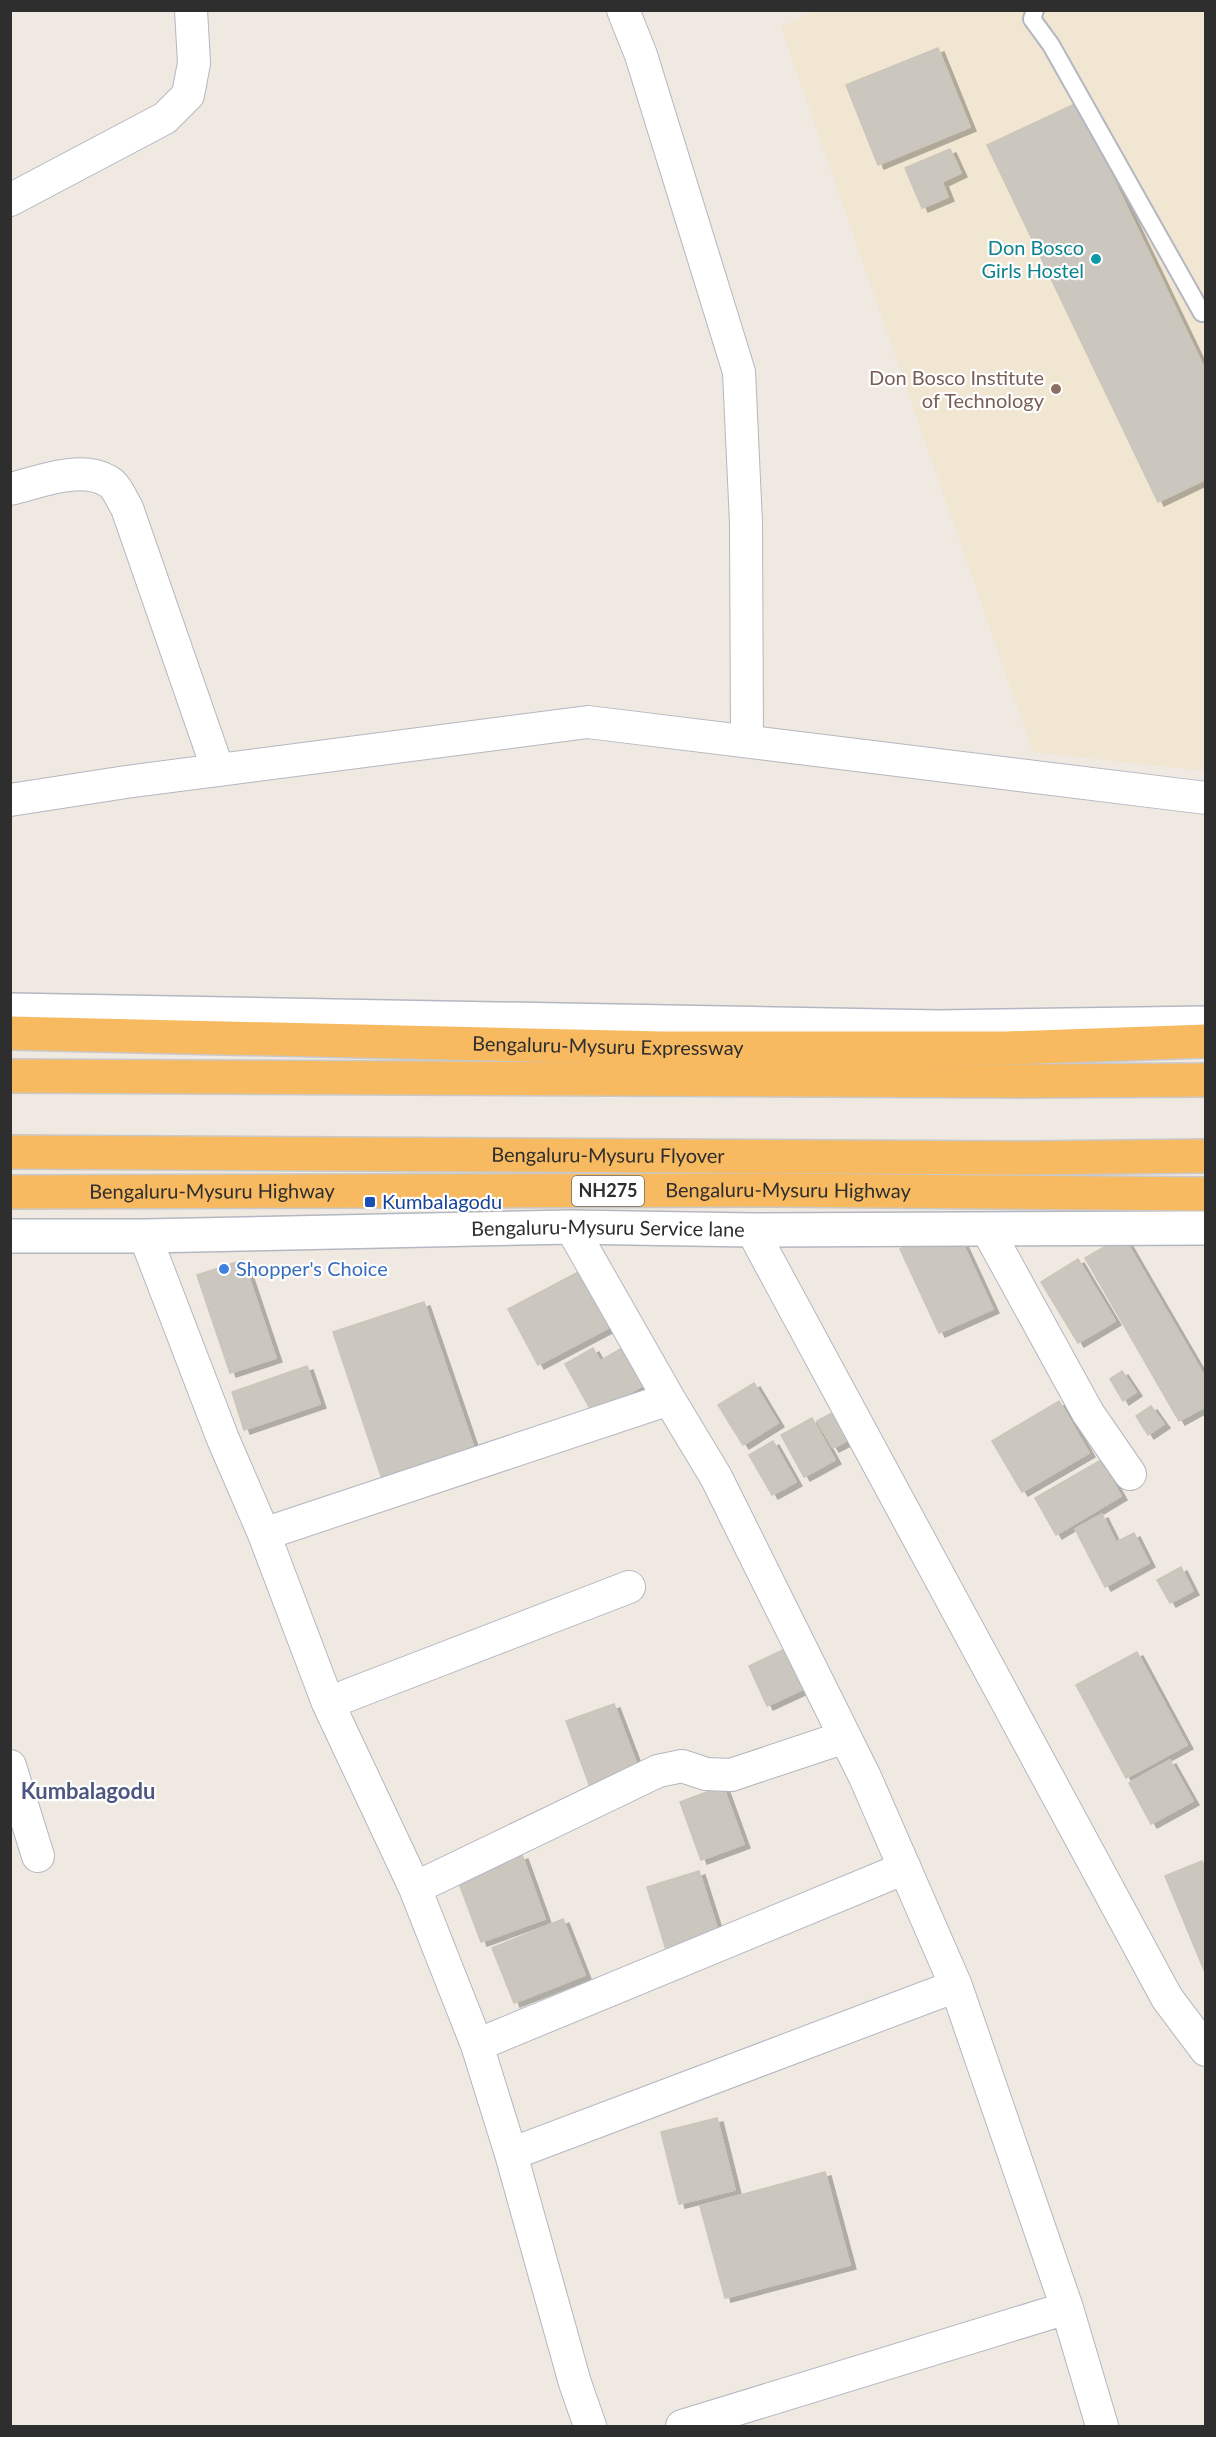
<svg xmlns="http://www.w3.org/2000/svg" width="1216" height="2437" viewBox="0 0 1216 2437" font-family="Lato,sans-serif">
<defs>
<filter id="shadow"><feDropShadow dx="6" dy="4" stdDeviation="0" flood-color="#0004"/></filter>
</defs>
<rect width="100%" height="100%" fill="#efe9e1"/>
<path fill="#f0e6d1" d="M816 10 1205 11V771L1033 752 781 27Z"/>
<path fill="#cbc7bf" stroke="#cbc5ba" stroke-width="1.5" filter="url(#shadow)" d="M938 48 970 127 878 165 846 85Z
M1077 103 1206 372V479L1158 502 987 145Z
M950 149 961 173 942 182 948 197 922 208 905 168Z
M954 1225 993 1309 939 1333 900 1249Z
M1123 1236 1206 1379V1406L1179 1421 1085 1258Z
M1078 1259 1115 1321 1078 1343 1041 1282Z
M243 1260 276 1358 230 1373 197 1275Z
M584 1269 614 1325 538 1365 508 1309Z
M424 1302 475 1451 383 1482 333 1332Z
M627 1345 649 1382 593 1414 565 1364 593 1348 600 1361Z
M307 1366 320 1404 244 1430 232 1392Z
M1122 1371 1136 1392 1123 1401 1110 1379Z
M754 1383 778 1423 743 1445 718 1405Z
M1059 1401 1089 1453 1022 1492 992 1441Z
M1151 1406 1164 1424 1148 1435 1136 1416Z
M843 1407 858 1435 833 1448 817 1421Z
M812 1418 835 1460 804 1477 781 1435Z
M773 1441 796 1482 772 1495 749 1455Z
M1101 1460 1121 1496 1056 1535 1035 1498Z
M1102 1514 1116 1542 1134 1533 1149 1563 1105 1587 1075 1529Z
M1181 1567 1193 1591 1170 1603 1157 1580Z
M787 1648 806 1688 767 1706 749 1666Z
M1137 1652 1187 1745 1126 1778 1076 1685Z
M614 1704 639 1770 590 1787 566 1721Z
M1170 1760 1193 1801 1151 1824 1129 1783Z
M723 1786 744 1844 701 1860 680 1802Z
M522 1855 545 1919 481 1942 457 1878Z
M1202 1861 1206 1869V1975L1165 1876Z
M699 1871 720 1937 667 1953 647 1887Z
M563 1919 585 1975 514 2003 492 1948Z
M717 2118 735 2190 679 2204 661 2132Z
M825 2172 850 2265 725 2298 700 2206Z"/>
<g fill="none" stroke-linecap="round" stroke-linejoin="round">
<g stroke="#b4b7c1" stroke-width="20">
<path id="service" d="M1035 10 1032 19 1051 45 1202 313"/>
</g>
<g stroke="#b4b7c1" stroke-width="34">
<path id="minor" d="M623 10 641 55 739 372 746 523 747 741
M10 200 165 118 188 95 194 63 191 10
M10 489C40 482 80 465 108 481 116 485 122 500 127 508L218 770
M10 800 126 782 588 722 1206 798
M571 1227 669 1399 716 1477 865 1777 956 1986 1067 2308 1102 2426
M987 1229 1088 1413 1130 1474
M752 1230 1167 1998 1206 2050
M145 1236 223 1439 264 1534 328 1703 415 1888 477 2045 511 2154 575 2383 590 2426
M264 1534 669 1399
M328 1703 629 1587
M10 1766 38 1856
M415 1888 658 1771 682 1766 706 1774 731 1775 845 1737
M477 2045 905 1868
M511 2154 956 1986
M682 2426 1067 2308"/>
</g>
<g stroke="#b4b7c1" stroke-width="36">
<g id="tertiary">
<path d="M10 1010 939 1027 1206 1023"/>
<path id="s1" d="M10 1236H145L571 1227 752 1230 1206 1228"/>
</g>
</g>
<g stroke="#c9c9c9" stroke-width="36">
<g id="trunk">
<path id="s2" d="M10 1033 662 1048H1006L1206 1041"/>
<path d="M10 1076 1026 1081 1206 1080"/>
<path id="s3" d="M10 1152 1026 1158 1206 1156"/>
<path id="s4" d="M10 1192 775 1190 1206 1194"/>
</g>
</g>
<use href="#service" stroke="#fff" stroke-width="16"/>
<use href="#minor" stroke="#fff" stroke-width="32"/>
<use href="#tertiary" stroke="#fff" stroke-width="33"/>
<use href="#trunk" stroke="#f8ba60" stroke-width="33"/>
</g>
<circle fill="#0f9aa8" stroke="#fff" stroke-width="2" cx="1096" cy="259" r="6"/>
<circle fill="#8d6e63" stroke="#fff" stroke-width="2" cx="1056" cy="389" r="6"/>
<rect fill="#1a4fb4" stroke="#fff" stroke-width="2" x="364" y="1196" width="12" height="12" rx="3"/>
<circle fill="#3f7fe0" stroke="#fff" stroke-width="2" cx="224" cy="1269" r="6"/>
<g text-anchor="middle" stroke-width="4.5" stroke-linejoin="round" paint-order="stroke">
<rect fill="#fff" stroke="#6d6d6d" stroke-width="1.5" x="572" y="1176" width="72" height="30" rx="4.5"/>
<g font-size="18" font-weight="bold" fill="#2e2e2e">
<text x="608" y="1197">NH275</text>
</g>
<g font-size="20" fill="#0d838f" stroke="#fff" text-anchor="end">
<text x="1084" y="255">Don Bosco<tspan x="1084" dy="23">Girls Hostel</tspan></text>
</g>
<g font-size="20" fill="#785e54" stroke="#fff" text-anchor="end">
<text x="1044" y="385">Don Bosco Institute<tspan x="1044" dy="23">of Technology</tspan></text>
</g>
<g font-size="20" fill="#2e2e2e" stroke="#fff">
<text dy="7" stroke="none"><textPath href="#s2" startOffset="598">Bengaluru-Mysuru Expressway</textPath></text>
<text dy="7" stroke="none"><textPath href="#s3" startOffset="598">Bengaluru-Mysuru Flyover</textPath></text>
<text dy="7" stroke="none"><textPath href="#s4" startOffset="778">Bengaluru-Mysuru Highway</textPath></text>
<text dy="7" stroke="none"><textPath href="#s4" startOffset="202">Bengaluru-Mysuru Highway</textPath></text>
<text dy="7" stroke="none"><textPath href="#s1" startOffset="598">Bengaluru-Mysuru Service lane</textPath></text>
</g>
<g font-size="20" fill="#164399" stroke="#fff" text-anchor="start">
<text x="382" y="1209">Kumbalagodu</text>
</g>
<g font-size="20" fill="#366cbe" stroke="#fff" text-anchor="start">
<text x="236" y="1276">Shopper's Choice</text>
</g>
<g font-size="22" font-weight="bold" fill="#4d5680" stroke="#fff">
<text x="88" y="1799">Kumbalagodu</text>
</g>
</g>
<rect width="1216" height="2437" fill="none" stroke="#2e2e2e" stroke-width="24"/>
</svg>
